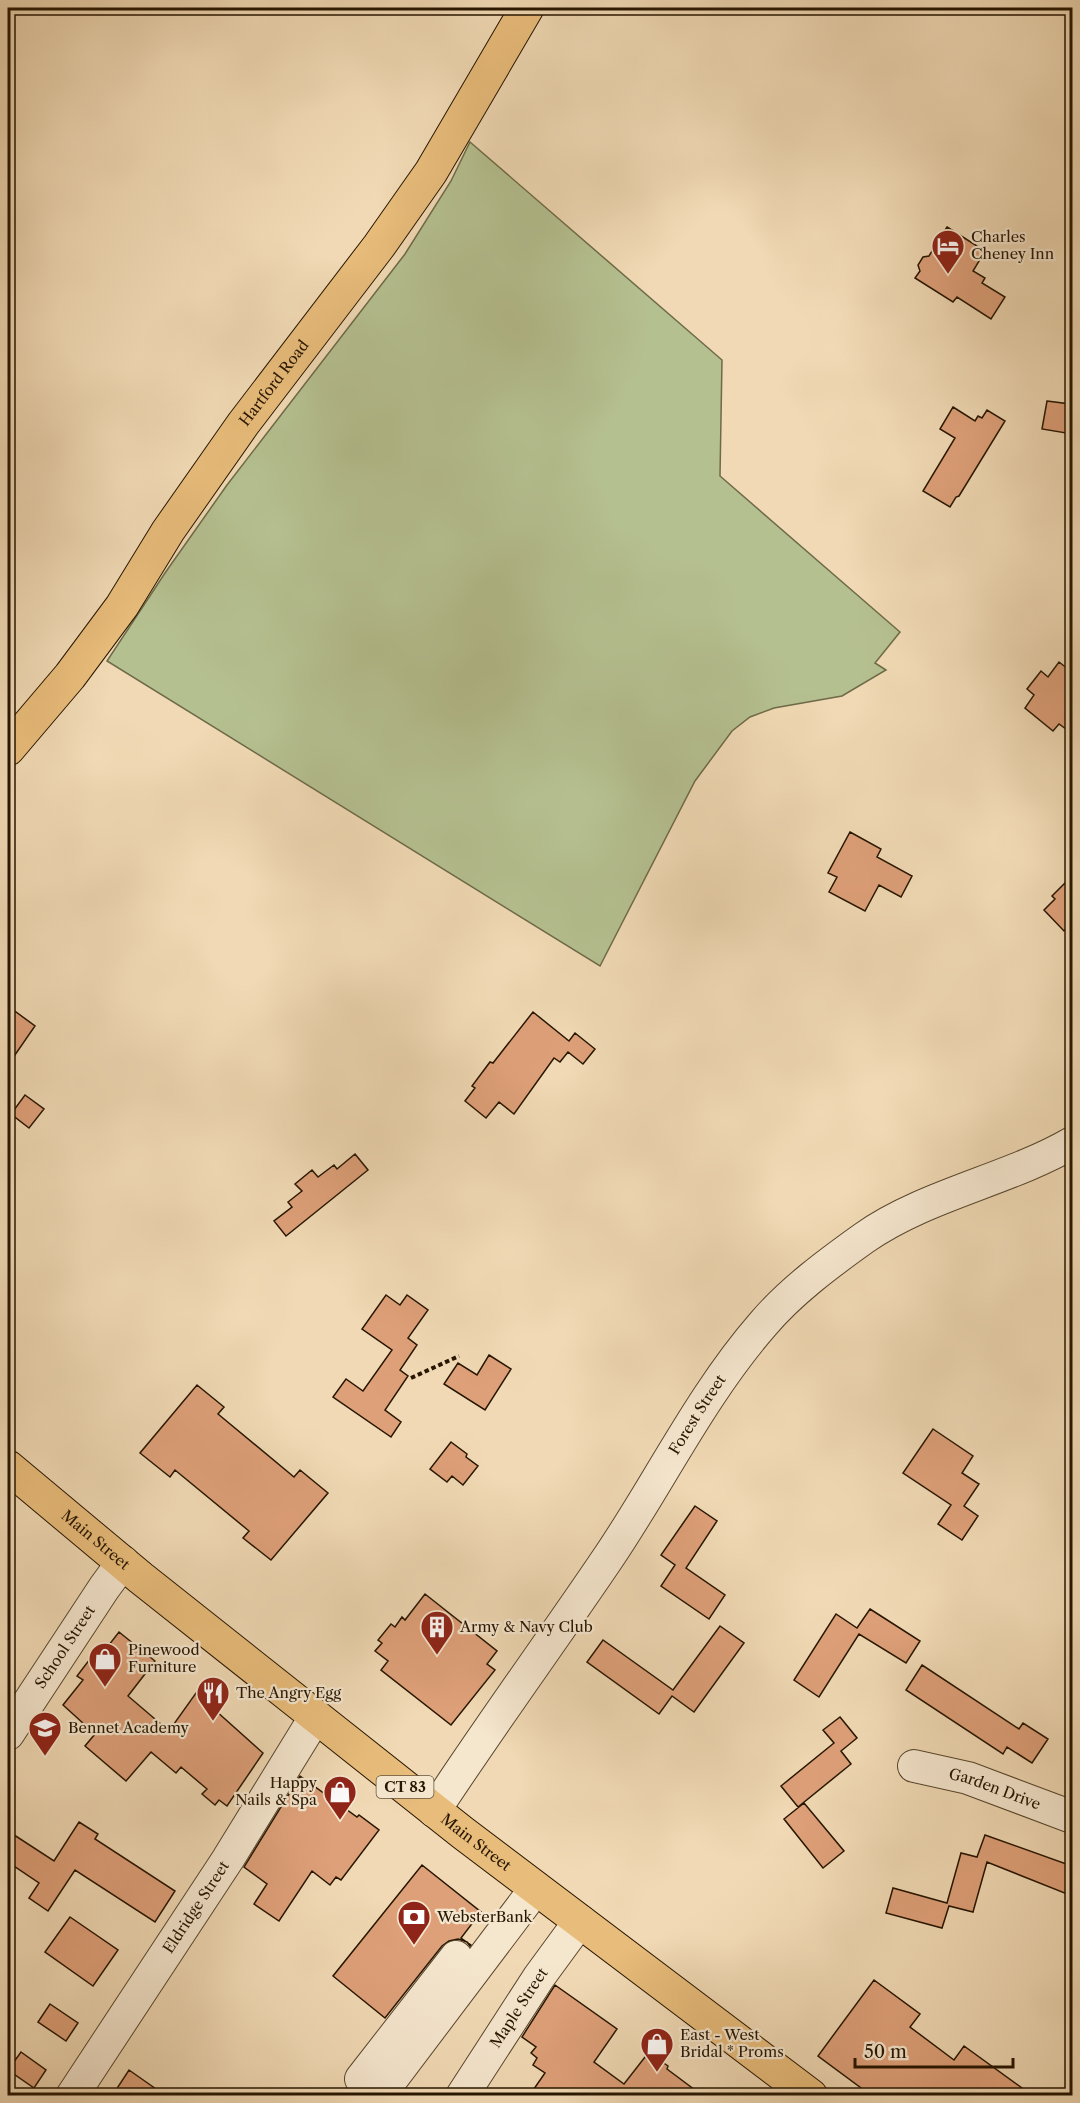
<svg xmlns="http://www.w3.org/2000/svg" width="1080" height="2103" viewBox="0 0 1080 2103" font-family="'Libre Caslon Text',serif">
<rect width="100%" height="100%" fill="#f0d9b4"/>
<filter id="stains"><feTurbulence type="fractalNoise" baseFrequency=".00333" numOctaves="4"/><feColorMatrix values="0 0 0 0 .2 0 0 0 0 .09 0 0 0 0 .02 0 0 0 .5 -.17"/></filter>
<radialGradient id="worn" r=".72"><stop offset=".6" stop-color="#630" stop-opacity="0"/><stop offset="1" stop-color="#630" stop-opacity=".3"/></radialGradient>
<path fill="#b5c090" stroke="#6e6a48" stroke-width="1.5" d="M470 142 722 360 720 476 900 632 875 663 886 670 842 696 774 708 750 717 732 731 695 781 600 966 107 661 165 573 227 485 405 254 451 181Z"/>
<path fill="#dea079" stroke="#261500" stroke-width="1.5" d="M947 227 985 251 973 271 985 278 982 283 1005 297 991 319 957 297 953 302 915 278 920 271 918 265 923 257 929 256Z
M1047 401 1070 404 1066 433 1042 429Z
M953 407 975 421 978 416 982 418 987 410 1005 421 959 496 956 497 950 507 923 491 955 438 940 429Z
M1059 662 1072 672V720L1066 729 1059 724 1053 731 1025 708 1034 695 1027 689 1041 671 1048 677Z
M850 832 881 849 877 857 912 876 901 897 879 885 865 911 829 892 837 877 828 873Z
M1072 876V922L1064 931 1044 910 1055 899 1052 896Z
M8 1006 35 1026 8 1065Z
M533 1012 569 1041 575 1033 595 1049 583 1064 568 1052 560 1062 554 1058 514 1114 499 1102 486 1118 465 1101 475 1088 472 1086 490 1062 493 1063Z
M25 1095 44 1109 29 1128 11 1114Z
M355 1154 368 1170 286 1236 274 1221 292 1207 288 1202 302 1191 295 1184 312 1170 318 1177 334 1165 337 1169Z
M386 1295 400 1305 407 1295 428 1310 408 1338 417 1345 400 1370 408 1376 385 1410 401 1422 391 1437 333 1397 346 1379 363 1391 392 1350 362 1329Z
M489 1355 511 1369 485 1410 444 1384 458 1363 477 1375Z
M197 1385 224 1407 218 1414 294 1477 300 1470 328 1493 271 1560 243 1538 249 1531 175 1470 170 1477 140 1453Z
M933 1429 973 1456 962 1473 979 1484 964 1506 978 1516 962 1540 938 1524 951 1505 903 1473Z
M451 1442 467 1454 466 1457 478 1466 463 1485 452 1476 447 1482 430 1469Z
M695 1506 717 1521 686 1568 725 1595 709 1619 661 1586 675 1565 661 1555Z
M425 1594 497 1651 487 1664 495 1670 451 1725 381 1670 388 1661 375 1651 382 1643 378 1640 391 1624 395 1627 402 1617 405 1620Z
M870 1609 920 1641 906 1663 859 1634 819 1697 794 1680 836 1614 857 1628Z
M720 1626 744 1643 694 1712 672 1696 659 1714 587 1662 603 1640 673 1690Z
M119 1632 155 1661 128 1696 169 1731 196 1693 263 1753 227 1806 219 1800 215 1805 202 1794 207 1789 181 1767 176 1773 151 1752 126 1781 85 1746 95 1734 63 1705 83 1680 77 1676 93 1655 98 1659Z
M922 1665 1019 1729 1023 1723 1048 1739 1032 1763 1007 1747 1003 1754 906 1690Z
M840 1717 857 1738 841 1751 851 1764 798 1807 781 1786 834 1743 823 1730Z
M300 1776 357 1817 359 1815 379 1830 341 1880 336 1877 330 1885 312 1871 279 1921 254 1904 267 1884 244 1867Z
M804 1803 844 1851 823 1868 784 1819Z
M79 1822 98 1834 95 1839 175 1891 155 1922 75 1870 48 1911 29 1898 39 1883 8 1862V1831L54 1861Z
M985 1835 1072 1866V1896L987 1862 973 1912 949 1906 942 1928 886 1913 893 1888 947 1903 961 1853 977 1857Z
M422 1865 481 1912 461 1938 471 1945 470 1946 467 1942 458 1939 449 1941 442 1946 385 2018 333 1976Z
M70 1917 118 1950 93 1986 45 1952Z
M874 1980 920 2014 910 2027 954 2060 964 2046 1033 2096H872L818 2056Z
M555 1985 617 2029 594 2062 624 2084 645 2057 649 2060 652 2055 668 2066 667 2069 703 2096H529L545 2073 533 2065 537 2058 531 2053 536 2047 522 2037Z
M50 2004 78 2023 66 2041 38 2022Z
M21 2052 46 2070 34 2088 8 2070Z
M129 2070 166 2096H112Z"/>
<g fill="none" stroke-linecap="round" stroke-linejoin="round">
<g stroke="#58462d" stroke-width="34">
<g id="minor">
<path id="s1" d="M8 1734 104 1588 123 1562"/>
<path id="s2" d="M914 1766 968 1778 1072 1817"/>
<path id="s3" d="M434 1811C491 1724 552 1641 610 1555 661 1479 702 1394 763 1324 791 1291 829 1263 864 1238 925 1195 1008 1180 1072 1143"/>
<path d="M361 2079 456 1957"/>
<path id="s4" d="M72 2096 228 1859 316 1716"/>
<path d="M379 2096 536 1888"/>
<path id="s5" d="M462 2096 539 1977 580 1921"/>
</g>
</g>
<g stroke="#261500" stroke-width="35">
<g id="major">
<path id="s6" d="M8 749 70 676 122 606 168 531 243 424 379 246 431 172 527 8"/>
<path id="s7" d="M8 1467 141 1578 463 1833 811 2096"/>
</g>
</g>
<path stroke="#261500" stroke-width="4" stroke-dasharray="4.5 3" stroke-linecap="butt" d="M411 1378 459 1356"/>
<use href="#minor" stroke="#f5e6ce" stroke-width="32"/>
<use href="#major" stroke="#e8bc7a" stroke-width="33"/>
</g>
<defs>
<g id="hotel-pin" transform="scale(1.725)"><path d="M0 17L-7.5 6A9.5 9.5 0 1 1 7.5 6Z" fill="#8f2418" stroke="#f5e6ce"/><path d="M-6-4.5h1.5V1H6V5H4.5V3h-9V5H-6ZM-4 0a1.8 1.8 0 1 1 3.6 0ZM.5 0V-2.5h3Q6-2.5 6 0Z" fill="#fff"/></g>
<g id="building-pin" transform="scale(1.725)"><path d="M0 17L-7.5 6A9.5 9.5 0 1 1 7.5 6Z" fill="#8f2418" stroke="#f5e6ce"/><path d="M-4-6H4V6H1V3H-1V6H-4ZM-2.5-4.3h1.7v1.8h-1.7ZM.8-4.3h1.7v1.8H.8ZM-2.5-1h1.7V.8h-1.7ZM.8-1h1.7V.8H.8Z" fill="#fff"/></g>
<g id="shop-pin" transform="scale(1.725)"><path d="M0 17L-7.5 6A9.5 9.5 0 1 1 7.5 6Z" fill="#8f2418" stroke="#f5e6ce"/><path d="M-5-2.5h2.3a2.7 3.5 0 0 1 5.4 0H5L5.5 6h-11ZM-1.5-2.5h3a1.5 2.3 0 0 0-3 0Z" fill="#fff"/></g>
<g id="restaurant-pin" transform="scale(1.725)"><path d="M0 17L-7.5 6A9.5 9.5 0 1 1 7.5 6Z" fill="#8f2418" stroke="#f5e6ce"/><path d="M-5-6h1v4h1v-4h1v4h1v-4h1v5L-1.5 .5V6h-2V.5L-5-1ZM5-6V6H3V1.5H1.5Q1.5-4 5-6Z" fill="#fff"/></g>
<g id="school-pin" transform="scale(1.725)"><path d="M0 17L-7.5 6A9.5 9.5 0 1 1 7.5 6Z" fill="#8f2418" stroke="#f5e6ce"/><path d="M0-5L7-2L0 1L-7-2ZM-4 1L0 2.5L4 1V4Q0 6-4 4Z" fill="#fff"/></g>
<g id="bank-pin" transform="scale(1.725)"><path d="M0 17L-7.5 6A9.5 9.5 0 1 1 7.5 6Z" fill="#8f2418" stroke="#f5e6ce"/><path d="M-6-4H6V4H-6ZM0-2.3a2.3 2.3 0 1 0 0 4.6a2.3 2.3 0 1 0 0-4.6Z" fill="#fff"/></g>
</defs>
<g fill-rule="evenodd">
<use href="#hotel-pin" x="948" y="246"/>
<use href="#building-pin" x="437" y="1627"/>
<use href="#shop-pin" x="105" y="1659"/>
<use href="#restaurant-pin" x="213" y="1693"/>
<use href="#school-pin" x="45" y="1728"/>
<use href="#shop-pin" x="340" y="1792"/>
<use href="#bank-pin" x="414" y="1917"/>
<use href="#shop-pin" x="657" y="2044"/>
</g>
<g text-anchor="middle" stroke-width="4.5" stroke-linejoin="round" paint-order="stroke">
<rect fill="#f5e6ce" stroke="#64543e" stroke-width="1.5" x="376.5" y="1776" width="57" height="22" rx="4.5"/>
<g font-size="14" font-weight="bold" fill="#261500">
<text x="405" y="1792">CT 83</text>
</g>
<g font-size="15" fill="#261500" stroke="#f5e6ce" text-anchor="start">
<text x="971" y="242">Charles<tspan x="971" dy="17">Cheney Inn</tspan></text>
<text x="460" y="1632">Army &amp; Navy Club</text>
<text x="128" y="1655">Pinewood<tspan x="128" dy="17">Furniture</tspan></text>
<text x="236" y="1698">The Angry Egg</text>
<text x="68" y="1733">Bennet Academy</text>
<text x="317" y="1788" text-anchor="end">Happy<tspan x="317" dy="17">Nails &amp; Spa</tspan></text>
<text x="437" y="1922">WebsterBank</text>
<text x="680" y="2040">East - West<tspan x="680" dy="17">Bridal * Proms</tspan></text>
</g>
<g font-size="15" fill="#261500" stroke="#f5e6ce">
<text dy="5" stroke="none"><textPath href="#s6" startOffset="453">Hartford Road</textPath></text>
<text dy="5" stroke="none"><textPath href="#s3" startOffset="476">Forest Street</textPath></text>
<text dy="5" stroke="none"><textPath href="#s7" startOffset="114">Main Street</textPath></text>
<text dy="5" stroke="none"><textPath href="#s1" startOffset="104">School Street</textPath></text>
<text dy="5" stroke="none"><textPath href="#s2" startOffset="84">Garden Drive</textPath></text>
<text dy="5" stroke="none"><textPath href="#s7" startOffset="600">Main Street</textPath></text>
<text dy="5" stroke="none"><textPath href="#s4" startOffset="226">Eldridge Street</textPath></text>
<text dy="5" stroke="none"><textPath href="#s5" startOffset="105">Maple Street</textPath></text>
</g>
</g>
<rect width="1080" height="2103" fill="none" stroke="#f0d9b4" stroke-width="30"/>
<rect x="9" y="9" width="1062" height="2085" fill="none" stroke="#261500" stroke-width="3"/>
<rect x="15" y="15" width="1050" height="2073" fill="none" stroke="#261500" stroke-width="1.5"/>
<path d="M855 2058v9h158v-9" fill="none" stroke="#261500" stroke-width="3"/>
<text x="864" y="2058" font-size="18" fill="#261500" stroke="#f5e6ce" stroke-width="4.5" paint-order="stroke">50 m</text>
<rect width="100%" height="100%" filter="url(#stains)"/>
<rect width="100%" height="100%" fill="url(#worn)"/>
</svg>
